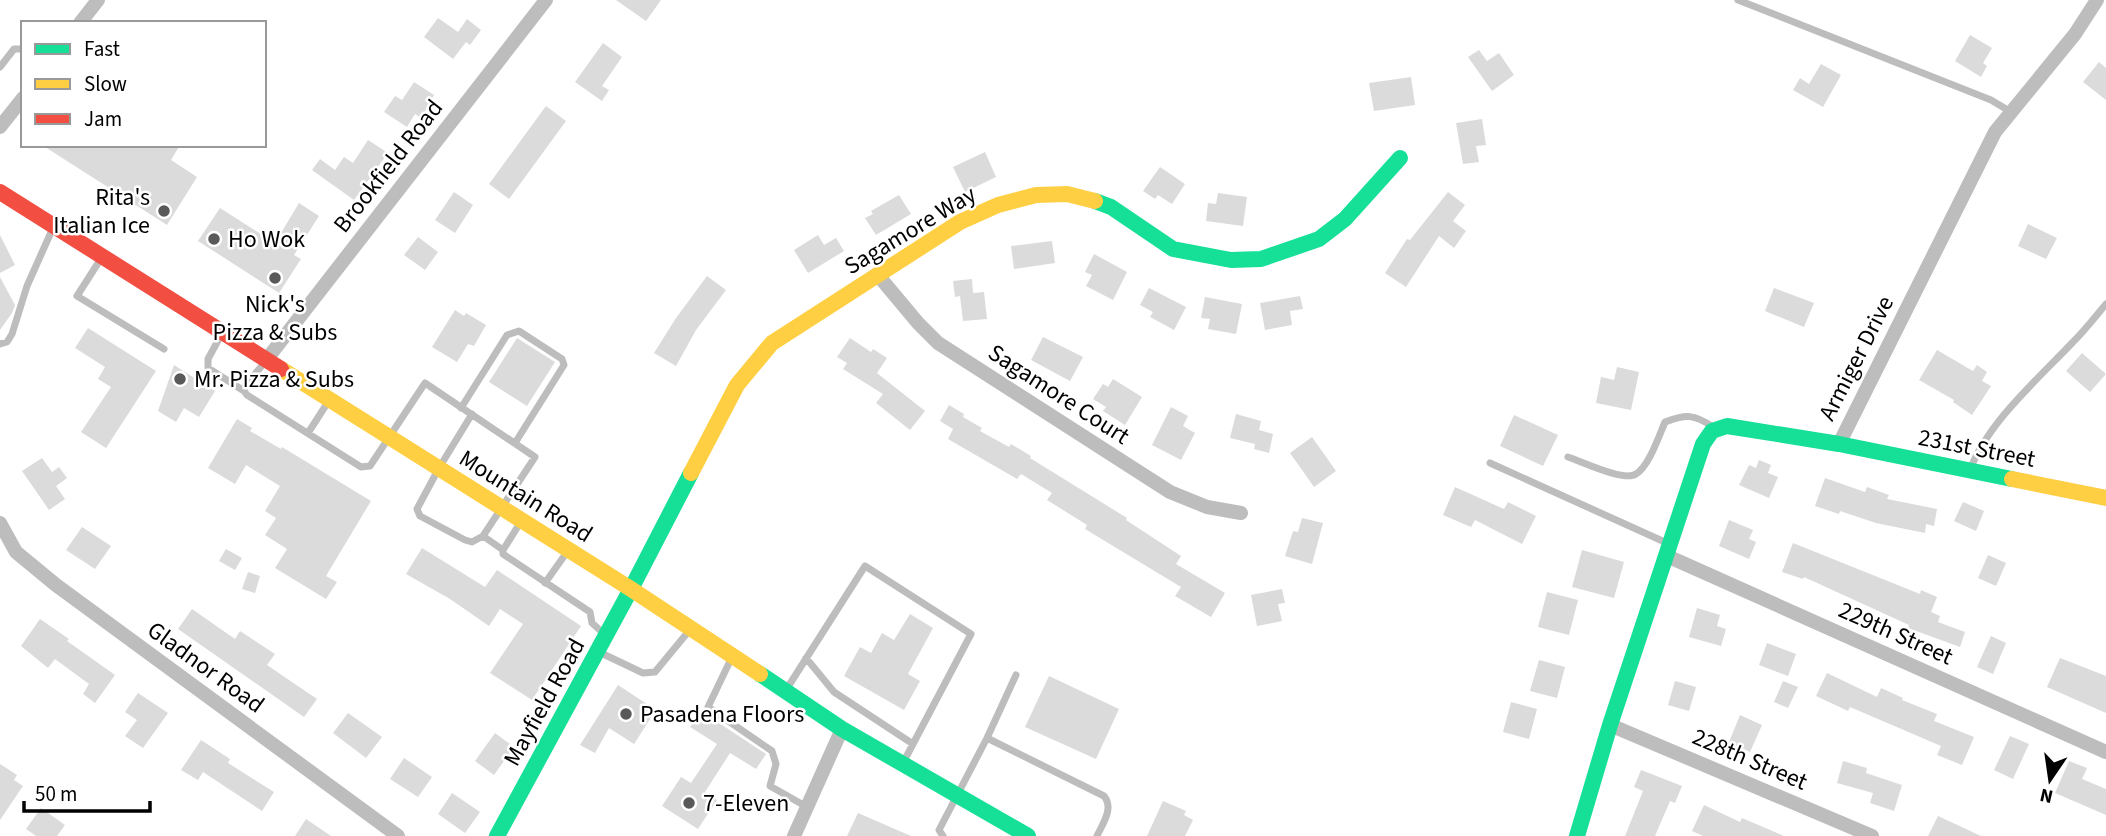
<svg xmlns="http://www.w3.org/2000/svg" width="2106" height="836" viewBox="0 0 2106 836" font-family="'Source Sans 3',sans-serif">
<rect width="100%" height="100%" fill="#fff"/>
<path fill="#dbdbdb" d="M616 0H661L646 21Z
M438 18 458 32 467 19 481 30 470 45 466 42 453 59 424 37Z
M1970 35 1992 48 1983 63 1987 66 1981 77 1955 61Z
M603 43 622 57 602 86 609 90 602 101 575 82Z
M1479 50 1487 61 1499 53 1514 75 1492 91 1468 57Z
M2099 62 2106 68V100L2083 82Z
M1821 64 1841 75 1823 107 1793 90 1800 78 1809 84Z
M1411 77 1415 105 1374 111 1369 83Z
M414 82 434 95 421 118 415 114 407 127 384 112 395 96 402 100Z
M546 106 566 121 509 199 489 184Z
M1482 119 1486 145 1476 146 1479 162 1463 164 1456 123Z
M368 140 388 153 377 168 382 171 375 181 370 178 354 200 312 170 320 159 335 170 344 157 353 163Z
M42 145H180L171 160 197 177 167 225Z
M985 152 996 177 965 192 953 167Z
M1160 167 1185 184 1172 204 1158 195 1155 199 1143 191Z
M454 192 473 205 455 233 435 220Z
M1448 192 1465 205 1453 221 1466 231 1454 248 1439 236 1406 287 1385 273 1407 239 1410 240Z
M1218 193 1247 197 1243 226 1206 221 1208 203 1216 204Z
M899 195 911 214 876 235 865 218 873 214 871 211Z
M299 203 319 216 294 255 301 259 279 293 198 241 220 208 275 243Z
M2028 224 2057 238 2046 259 2018 246Z
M0 235 15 265 0 273Z
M818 235 824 245 836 238 844 251 808 273 794 250Z
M418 237 438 252 425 270 404 255Z
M1052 241 1055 263 1014 269 1011 246Z
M1094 254 1127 272 1113 300 1086 286 1092 275 1085 272Z
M707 276 726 290 696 330 676 366 654 353 676 318Z
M0 277 15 305 12 313 0 330Z
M972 279 973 293 984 292 987 319 963 321 960 296 955 297 953 281Z
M1149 288 1186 307 1174 330 1150 317 1153 312 1140 305Z
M1774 288 1814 303 1804 327 1765 311Z
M1300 296 1303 309 1290 311 1292 325 1265 330 1260 303Z
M1205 297 1242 304 1236 334 1208 329 1210 319 1201 318Z
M455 310 464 316 466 313 486 325 474 346 468 344 457 362 432 347Z
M88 328 156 371 106 448 81 432 111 387 98 379 105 367 75 348Z
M1043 337 1083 357 1070 381 1031 360Z
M517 338 555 362 527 406 489 382Z
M850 338 871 352 873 349 887 358 877 373 925 411 910 430 876 403 883 394 843 369 847 363 837 357Z
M1937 350 1973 371 1977 365 1987 372 1982 381 1991 386 1972 415 1953 402 1954 400 1919 380Z
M2082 353 2106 374 2090 392 2066 371Z
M174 365 215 391 199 417 184 408 176 422 158 411Z
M1617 367 1639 372 1631 410 1596 403 1601 377 1614 380Z
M1113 379 1142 397 1125 425 1103 411 1106 407 1093 399 1103 384 1108 387Z
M949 405 964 414 963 417 982 428 980 431 1009 447 1011 444 1031 456 1030 458 1127 518 1126 520 1181 556 1176 564 1225 593 1211 617 1175 596 1181 587 1085 529 1087 525 1047 500 1052 493 1021 474 1017 479 948 439 953 429 940 421Z
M1171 407 1188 416 1183 426 1195 433 1181 460 1152 445Z
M1236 414 1261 421 1259 430 1273 434 1269 453 1254 449 1255 444 1230 438Z
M1514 415 1558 435 1543 466 1500 446Z
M237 419 252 428 250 431 281 449 282 447 371 501 326 576 337 582 326 599 275 568 287 549 265 535 276 518 265 511 280 486 246 465 235 484 208 468Z
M1312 437 1336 471 1314 487 1290 453Z
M42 458 52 472 59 467 67 478 56 486 65 499 49 510 22 471Z
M1759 460 1771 465 1768 473 1778 477 1769 498 1739 485 1749 465 1756 468Z
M1825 478 1865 492 1867 487 1889 495 1887 499 1937 509 1934 526 1926 524 1925 533 1876 523 1840 511 1839 514 1815 506Z
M1455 487 1504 509 1508 502 1536 516 1522 544 1475 520 1471 527 1443 515Z
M1963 502 1984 511 1976 531 1954 521Z
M1302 518 1323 523 1312 564 1285 556 1293 531 1298 532Z
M1729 520 1753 530 1749 539 1756 542 1749 559 1719 546Z
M82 527 111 546 95 569 66 550Z
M1793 543 1920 594 1921 590 1937 597 1931 612 1940 616 1938 622 1965 632 1960 647 1908 628 1909 625 1804 577 1803 579 1782 572Z
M422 548 485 587 497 570 581 626 532 700 490 673 523 624 500 609 489 626 450 599 406 574Z
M226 549 242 558 235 570 219 561Z
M1582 550 1624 562 1614 598 1572 587Z
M1988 555 2006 563 1996 586 1978 578Z
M248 572 260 576 255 593 242 589Z
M1282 589 1285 603 1278 604 1282 621 1257 626 1251 595Z
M1547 592 1578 600 1569 635 1538 627Z
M1697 608 1720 615 1717 626 1726 629 1721 646 1689 637Z
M192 609 235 639 240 631 275 654 267 665 317 699 304 717 178 629Z
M910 614 933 628 908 674 920 681 904 710 844 676 860 647 871 653 882 633 894 640Z
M40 619 69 639 67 641 115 675 95 703 83 694 89 684 55 659 48 668 21 646Z
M1991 636 2006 643 1993 674 1977 667Z
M1767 643 1796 654 1788 676 1759 665Z
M2060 658 2106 676V713L2047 687Z
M1539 660 1565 667 1557 698 1530 691Z
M1827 673 1877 697 1881 688 1903 698 1902 700 1937 714 1934 721 1974 737 1962 765 1937 755 1941 746 1850 707 1848 711 1816 696Z
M1049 676 1119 709 1096 759 1025 727Z
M1675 681 1696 687 1689 711 1668 705Z
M1783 681 1798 687 1788 708 1774 702Z
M618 685 656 710 634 744 609 728 595 753 580 745Z
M138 693 168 713 143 748 125 736 137 720 125 712Z
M1511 702 1537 709 1529 739 1503 732Z
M701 711 766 754 756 769 730 753 705 792 717 800 698 829 662 806 681 777 691 783 717 744 690 727Z
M348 713 382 737 366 758 333 733Z
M1740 715 1762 725 1750 752 1729 742Z
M495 733 514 747 494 775 475 761Z
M2010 736 2029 744 2013 779 1994 770Z
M201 740 230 759 228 763 274 792 262 811 203 772 198 780 181 770Z
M404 758 432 777 418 797 390 779Z
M1843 761 1867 768 1866 773 1902 785 1894 811 1870 803 1873 793 1837 783Z
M2069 761 2087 768 2082 779 2106 789V815L2055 793Z
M0 764 17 775 14 780 23 786 0 820Z
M1641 770 1682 786 1675 803 1670 801 1655 836H1625L1643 791 1634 787Z
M452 793 480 812 465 833 438 814Z
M1163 801 1186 811 1184 815 1193 820 1185 836H1147Z
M1704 805 1740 822 1742 818 1784 836H1703L1692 831Z
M41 808 65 825 57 836H36L26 829Z
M858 813 911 836H847Z
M1938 816 1981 836H1928Z
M306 819 331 836H295Z"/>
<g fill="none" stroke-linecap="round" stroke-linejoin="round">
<path stroke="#bdbdbd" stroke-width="7" d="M1738 0 1991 100 2011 112
M0 67 14 49H23
M100 260 77 296 164 349
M221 335 208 359V368L244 391
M0 344 7 342 12 334 27 286 52 230
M265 362 245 386 244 391 247 395 361 467 370 466 425 383 535 457 483 536 472 542 465 540 420 516 417 509 439 468 472 414
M461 408 507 335 519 331 562 359 564 365 515 443
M308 433 328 402
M1568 457C1583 462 1624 482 1636 474 1649 466 1659 436 1665 422 1686 414 1694 414 1713 427
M1490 463 1667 543
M1970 470C1988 422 2039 378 2073 342 2085 330 2095 317 2106 304
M520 523 503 550V554L590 612 592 623 603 633
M483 536 503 550
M545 583 567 552
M601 653 643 673 655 672 688 632
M806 658 834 692 913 744
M731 659 708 707 772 751 776 764 770 786 807 807
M786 690 865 566 971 634 903 763
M987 738 1016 675
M943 836 939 830 987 738 1104 796C1114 808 1103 823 1097 836"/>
<path stroke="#bdbdbd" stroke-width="14" d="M80 23 98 0
M0 127 23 98
M877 274 918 323 938 343 1170 492 1207 507 1241 513
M267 359 546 0
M1839 444 1995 132 2075 34 2097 0
M0 523 16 552 56 585 398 836
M1667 556 2106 752
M1610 725 1872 836
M794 836 842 729"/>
<path stroke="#16e098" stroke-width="16" d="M1095 201 1111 207 1173 249 1231 260 1261 259 1319 239 1345 219 1400 158
M760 674 842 729 1028 836
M497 836 631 589 691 473
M1577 836 1610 725 1703 444 1712 431 1727 426 1839 444 2012 479"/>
<path stroke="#ffcf43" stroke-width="16" d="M281 369 631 589 760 674
M691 473 737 385 772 343 960 222 998 205 1036 195 1067 194 1095 201
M2012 479 2106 498"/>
<path stroke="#f24e42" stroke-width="16" d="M0 192 281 369"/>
</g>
<g fill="#595959" stroke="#fff" stroke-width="2.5">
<circle cx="164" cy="211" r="7"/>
<circle cx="214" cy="239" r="7"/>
<circle cx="275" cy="278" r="7"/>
<circle cx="180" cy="379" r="7"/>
<circle cx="626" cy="714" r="7"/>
<circle cx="689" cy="803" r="7"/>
</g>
<g text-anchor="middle" stroke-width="5" stroke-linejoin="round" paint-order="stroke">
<g font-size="24" fill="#000" stroke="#fff">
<text transform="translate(388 166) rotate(-52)" y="8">Brookfield Road</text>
<text transform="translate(910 230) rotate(-31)" y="8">Sagamore Way</text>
<text transform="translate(1856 358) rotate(-63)" y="8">Armiger Drive</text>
<text transform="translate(1059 394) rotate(33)" y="8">Sagamore Court</text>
<text transform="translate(1977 448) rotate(11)" y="8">231st Street</text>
<text transform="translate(526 496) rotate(32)" y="8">Mountain Road</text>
<text transform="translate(1896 633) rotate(24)" y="8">229th Street</text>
<text transform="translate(206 667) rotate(36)" y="8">Gladnor Road</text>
<text transform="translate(544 702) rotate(-61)" y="8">Mayfield Road</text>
<text transform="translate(1750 759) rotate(23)" y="8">228th Street</text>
</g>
<g font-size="24" fill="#000" stroke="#fff" text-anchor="start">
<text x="150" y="205" text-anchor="end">Rita's<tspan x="150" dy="28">Italian Ice</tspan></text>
<text x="228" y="247">Ho Wok</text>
<text x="275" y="312" text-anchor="middle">Nick's<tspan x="275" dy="28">Pizza &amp; Subs</tspan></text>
<text x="194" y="387">Mr. Pizza &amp; Subs</text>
<text x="640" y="722">Pasadena Floors</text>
<text x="703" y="811">7-Eleven</text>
</g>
</g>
<rect x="21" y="21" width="245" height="126" fill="#ffffff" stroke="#999999" stroke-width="2"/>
<rect x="35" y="44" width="35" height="10" fill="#16e098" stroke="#999999" stroke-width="2"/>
<text x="84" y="56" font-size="21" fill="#000000">Fast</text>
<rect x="35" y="79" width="35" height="10" fill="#ffcf43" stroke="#999999" stroke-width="2"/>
<text x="84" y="91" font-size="21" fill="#000000">Slow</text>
<rect x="35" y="114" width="35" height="10" fill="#f24e42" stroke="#999999" stroke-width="2"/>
<text x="84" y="126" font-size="21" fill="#000000">Jam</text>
<g transform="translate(2050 780) rotate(193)" stroke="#ffffff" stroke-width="5" paint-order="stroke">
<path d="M0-5L12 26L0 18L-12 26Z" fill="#000000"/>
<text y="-10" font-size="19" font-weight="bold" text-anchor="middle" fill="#000000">N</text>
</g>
<path d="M24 801v10h126v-10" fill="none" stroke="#000000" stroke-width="3.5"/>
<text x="35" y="801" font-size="21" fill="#000000" stroke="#ffffff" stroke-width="5" paint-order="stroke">50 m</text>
</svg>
